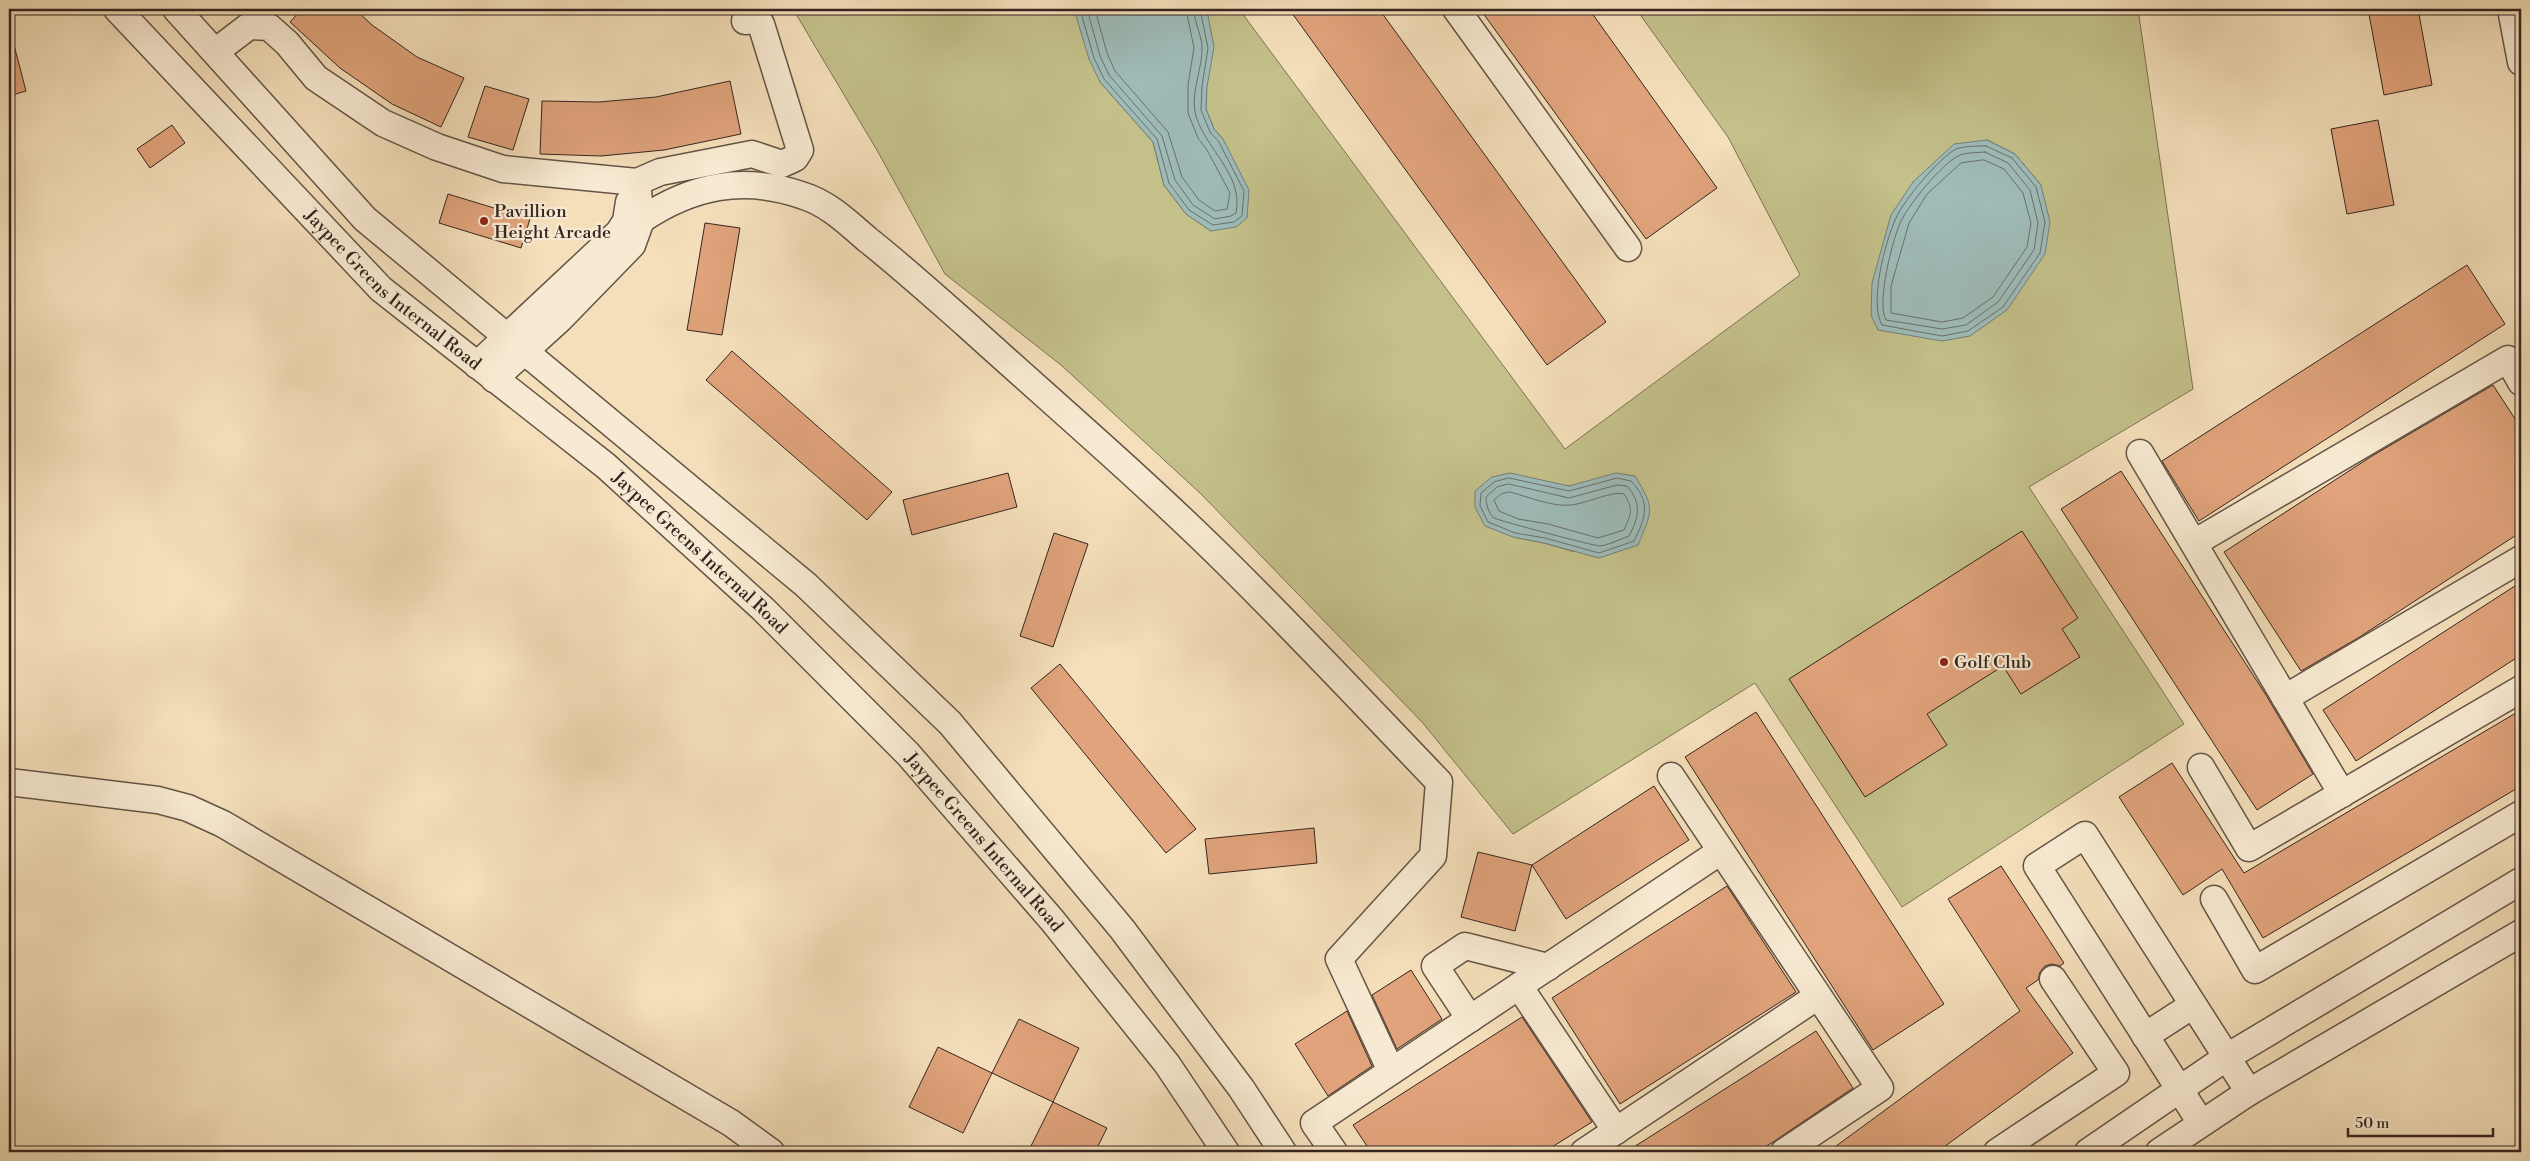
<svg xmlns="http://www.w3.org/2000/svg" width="2530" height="1161" viewBox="0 0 2530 1161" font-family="'Libre Bodoni',serif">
<rect width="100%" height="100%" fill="#f4dfba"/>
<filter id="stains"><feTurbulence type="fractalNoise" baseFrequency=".004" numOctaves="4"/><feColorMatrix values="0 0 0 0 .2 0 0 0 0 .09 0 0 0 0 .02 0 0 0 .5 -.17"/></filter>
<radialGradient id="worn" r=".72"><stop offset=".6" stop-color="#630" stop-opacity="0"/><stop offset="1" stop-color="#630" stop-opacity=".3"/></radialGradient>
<path fill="#c3c08a" stroke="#7c7255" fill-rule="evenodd" d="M793 9H1074L1100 82 1153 142 1164 185 1186 214 1211 231 1223 139 1214 129 1206 109 1208 16 1204 9H1239L1565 449 1800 275 1728 137 1636 9H2138L2193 389 2029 487 2184 724 1902 907 1755 683 1513 834 1422 722 1201 494 1061 365 945 274 878 152ZM1987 140 2015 154 2041 185ZM1549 483 1569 486 1588 483 1575 552 1544 543 1513 537Z"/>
<path fill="#9ebbb8" stroke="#747f7b" d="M1074 9H1204L1208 16 1214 47 1207 87 1206 109 1214 129 1223 139 1249 190 1247 218 1236 227 1211 231 1186 214 1164 185 1153 142 1100 82 1089 59Z
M1987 140 2015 154 2041 185 2050 222 2045 254 2007 310 1970 336 1942 341 1878 330 1871 315 1872 283 1891 215 1913 182 1954 144Z
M1510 473 1569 486 1616 473 1635 476C1656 510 1652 510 1638 545L1599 558 1544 543 1513 537 1485 526 1475 507V491L1492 477Z"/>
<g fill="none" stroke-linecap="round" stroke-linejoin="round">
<path stroke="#69706c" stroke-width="1" d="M1080 9 1094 58 1104 79 1157 139 1169 183 1189 210 1213 225 1234 222 1242 216 1244 191 1219 142 1210 132 1201 110 1202 86 1208 48 1200 9
M1087 9 1100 56 1109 75 1162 136 1175 180 1193 205 1215 219 1231 216 1236 213C1244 173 1203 148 1195 112 1191 90 1203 68 1202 46 1201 34 1194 21 1194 9
M1095 9 1107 53 1115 71 1168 132 1182 177 1199 200 1215 211 1227 209 1230 193 1207 150 1198 138 1188 113V85L1194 48 1186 9
M1986 146 2012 158 2036 187 2045 222 2040 253 2003 307 1968 331 1942 336 1882 325C1869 303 1885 242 1896 218 1903 201 1940 157 1956 149 1963 146 1978 146 1986 146Z
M1985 152 2008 163 2030 190 2038 223 2034 250 1998 302 1966 325 1942 329 1886 320C1876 303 1893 236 1902 219 1911 202 1941 165 1958 156 1965 152 1978 153 1985 152Z
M1984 160 2004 169 2023 193 2031 223 2027 247 1993 297 1963 318 1942 322 1891 313V286L1909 223 1927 194 1961 163Z
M1509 478 1569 491 1617 478 1631 481C1651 502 1646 517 1634 541L1599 553 1545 538 1515 533 1488 522 1480 506 1481 493 1494 482Z
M1509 484 1569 498 1617 485 1627 486C1642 503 1639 517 1629 536 1620 539 1609 545 1600 546 1594 546 1500 521 1494 518 1488 513 1486 503 1486 497L1497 487Z
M1510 492C1529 497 1552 507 1571 505 1585 504 1614 490 1624 494 1634 509 1631 514 1624 530L1598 538 1548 524 1518 519 1499 511 1494 500 1501 494Z"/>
</g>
<path fill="#e0a37b" stroke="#342520" d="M302 9H355L372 25 417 57 464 78 441 127 392 104 340 68 290 22Z
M1289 9H1379L1606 322 1547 365Z
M1480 9H1589L1717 188 1646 239Z
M2368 9H2418L2432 85 2384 95Z
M9 45H14L26 91 9 96Z
M730 81 741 134 664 150 601 156 540 154 542 101 599 102 656 97Z
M485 86 529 99 513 150 468 137Z
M2378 120 2394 205 2347 214 2331 129Z
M172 125 185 143 150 168 137 149Z
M448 194 530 219 521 248 439 223Z
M705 223 740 228 722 335 687 330Z
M2467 265 2505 324 2199 521 2162 461Z
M732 351 892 492 867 520 706 380Z
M2493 385 2521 428V532L2358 638 2301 671 2224 552 2372 456Z
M2121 471 2266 695 2313 774 2257 810 2061 509Z
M1008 473 1017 507 912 535 903 500Z
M2022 531 2078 618 2062 629 2080 657 2021 694 2003 666 1927 714 1947 745 1865 797 1789 679Z
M1054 533 1088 544 1053 647 1020 636Z
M2521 582V655L2356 761 2323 710Z
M1060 664 1196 829 1166 853 1031 688Z
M2521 710V786L2263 938 2222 869 2183 895 2119 797 2172 763 2244 873Z
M1756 712 1944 1004 1873 1050 1685 757Z
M1654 786 1689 840 1566 919 1532 865Z
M1314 828 1317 863 1209 874 1205 839Z
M1478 852 1532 865 1515 931 1461 917Z
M2001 866 2064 963 2060 966 2052 964 2045 966 2040 972 2038 980 2026 988 2073 1053 1937 1152H1828L2020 1011 1948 899Z
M1727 886 1796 992 1620 1104 1552 998Z
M1411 970 1442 1019 1397 1049 1372 995Z
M1347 1011 1372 1066 1328 1096 1295 1044Z
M1522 1017 1592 1122 1544 1152H1371L1353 1125Z
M1019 1019 1079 1048 1053 1102 992 1073Z
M1816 1031 1853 1088 1773 1142 1757 1152H1626Z
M938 1047 992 1073 963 1133 909 1107Z
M1053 1102 1107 1128 1095 1152H1028Z"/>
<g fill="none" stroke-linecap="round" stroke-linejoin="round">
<g stroke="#645446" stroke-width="29">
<g id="minor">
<path id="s1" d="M117 9 381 289 606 466 763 609 908 754 1052 920 1167 1064 1226 1152"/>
<path d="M176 9 365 219 806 585 950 723 1122 929 1241 1088 1283 1152"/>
<path d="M1456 9 1628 248"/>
<path d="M2511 9 2521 62"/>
<path d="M215 52 249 26 269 27 287 43 316 78 383 123 437 147 503 169 637 182"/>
<path d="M641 220C693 185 744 175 804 196 829 204 848 223 868 240 902 267 934 296 967 325 1053 403 1142 479 1225 561 1298 633 1368 708 1439 782L1433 856 1339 959 1391 1071"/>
<path d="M477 365 619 232 626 221 629 202"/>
<path d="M494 379 560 319 632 245 641 220 637 182 660 172 752 154 782 164 795 158 800 150 761 24 755 20 745 21"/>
<path d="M2140 453 2342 794"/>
<path d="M2194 543 2508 359 2521 382"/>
<path d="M2285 698 2521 559"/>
<path d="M2201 767 2249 848 2521 689"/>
<path d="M1671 776 1880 1088 1784 1152"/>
<path d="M9 782 158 800 188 808 223 824 731 1123 771 1152"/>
<path d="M2214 899 2255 970 2521 814"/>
<path d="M1519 986 1616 1131"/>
<path d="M1470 1019 1435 966 1465 946 1548 967"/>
<path d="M2145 1036 2193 1005"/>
<path d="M2201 1123 2037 866 2085 835 2249 1092"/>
<path d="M1334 1152 1314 1123 1721 851"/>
<path d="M1584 1152 1818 996"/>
<path d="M1997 1152 2116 1073 2053 979"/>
<path d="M2088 1152 2227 1057 2521 881"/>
<path d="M2159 1152 2249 1092 2521 933"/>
</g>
</g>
<use href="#minor" stroke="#f8ead2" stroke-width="26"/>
</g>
<g fill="#8f2418" stroke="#f8ead2" stroke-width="2">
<circle cx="484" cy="221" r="5"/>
<circle cx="1944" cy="662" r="5"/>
</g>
<g text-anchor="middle" stroke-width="4.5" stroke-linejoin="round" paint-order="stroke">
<g font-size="18" fill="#342520" stroke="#f8ead2" text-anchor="start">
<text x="494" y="217">Pavillion<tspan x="494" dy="21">Height Arcade</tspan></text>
<text x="1954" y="668">Golf Club</text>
</g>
<g font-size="18" fill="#342520" stroke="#f8ead2">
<text dy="6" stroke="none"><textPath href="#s1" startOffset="394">Jaypee Greens Internal Road</textPath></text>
<text dy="6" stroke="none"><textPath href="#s1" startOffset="799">Jaypee Greens Internal Road</textPath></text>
<text dy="6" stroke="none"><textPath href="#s1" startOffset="1205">Jaypee Greens Internal Road</textPath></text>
</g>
</g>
<rect width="2530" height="1161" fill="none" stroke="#f4dfba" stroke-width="30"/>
<rect x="10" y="10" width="2510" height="1141" fill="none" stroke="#342520" stroke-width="2.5"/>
<rect x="15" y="15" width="2500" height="1131" fill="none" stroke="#342520"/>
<path d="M2348 1128v8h145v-8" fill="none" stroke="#342520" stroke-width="2.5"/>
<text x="2355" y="1128" font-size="15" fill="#342520" stroke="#f8ead2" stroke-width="4" paint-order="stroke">50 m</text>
<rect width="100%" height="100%" filter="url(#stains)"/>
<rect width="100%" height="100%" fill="url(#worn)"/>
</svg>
